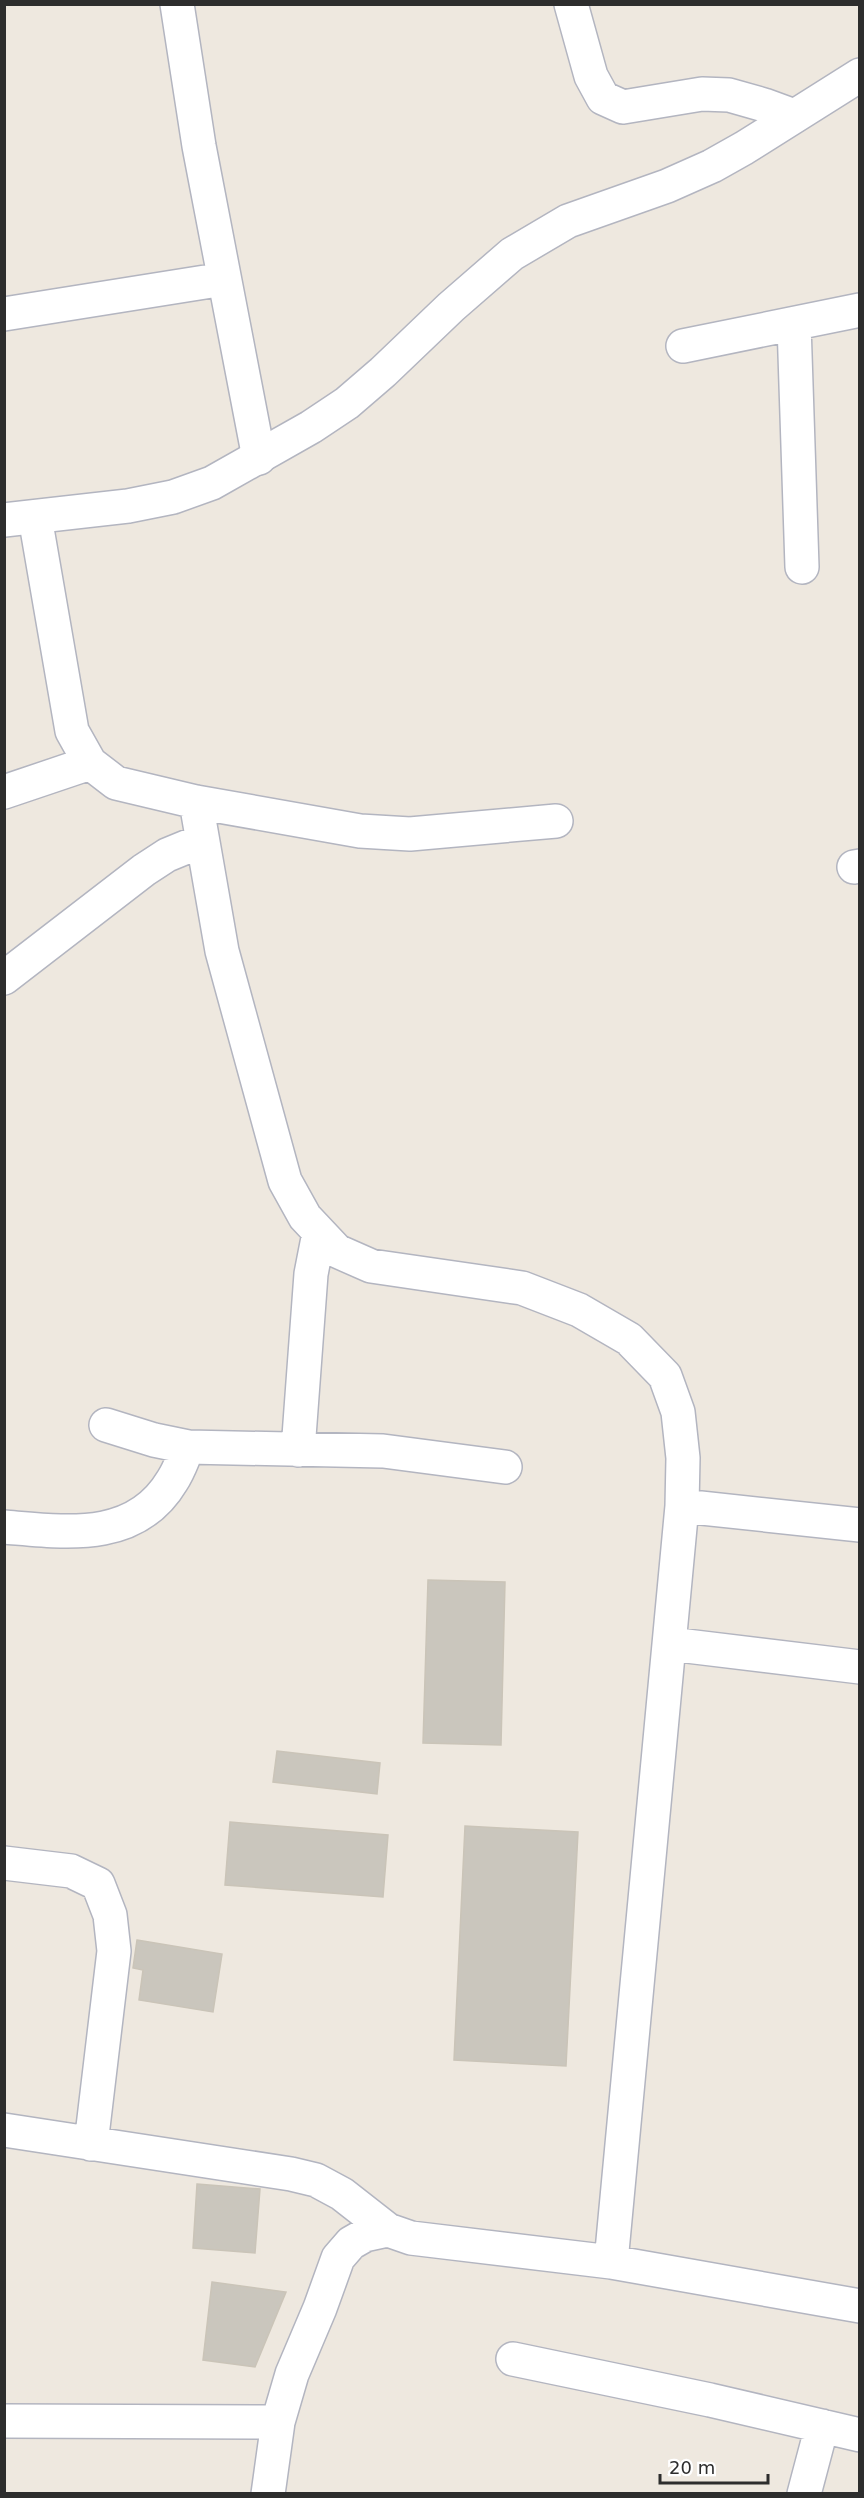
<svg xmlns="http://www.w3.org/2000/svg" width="864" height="2498" viewBox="0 0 864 2498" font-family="'DejaVu Sans',sans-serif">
<rect width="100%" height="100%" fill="#eee8df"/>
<path fill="#cac6bd" stroke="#cac4b8" stroke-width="1.5" d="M428 1580 505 1582 501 1745 423 1743Z
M277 1751 380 1763 377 1794 273 1782Z
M230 1822 388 1835 383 1897 225 1885Z
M465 1826 578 1832 566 2066 454 2060Z
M137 1940 222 1954 213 2012 139 2000 143 1970 133 1968Z
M197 2184 260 2189 255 2253 193 2248Z
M212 2282 286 2292 255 2367 203 2360Z"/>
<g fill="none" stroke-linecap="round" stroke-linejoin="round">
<g stroke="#b3b5c0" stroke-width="36">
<path id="minor" d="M177 4 199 146 259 458
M571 4 591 76 603 98 623 107 702 94 729 95 764 105 794 116
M4 314 224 279
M794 324 802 567
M683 346 860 310
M35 517 72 731 90 763 116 783 196 802 360 831 410 834 556 821
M4 792 90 763
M196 802 222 951 285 1181 305 1217 337 1251 371 1266 522 1288 579 1310 629 1339 665 1376 678 1412 683 1458 682 1506 860 1525
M854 867 860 866
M4 978 144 870 167 855 201 841
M106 1425 154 1440 188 1447 383 1451 505 1467
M298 1450 311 1274 319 1233
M4 1527C65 1532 135 1543 172 1481 179 1471 183 1458 188 1447
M670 1644 860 1667
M4 1863 71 1871 98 1884 110 1915 114 1951 91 2144
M4 2130 291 2174 316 2180 342 2194 388 2230 411 2238 611 2262 860 2306
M611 2262 682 1506
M513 2359 710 2400 860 2435
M4 2421 278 2422
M268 2494 278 2422 292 2374 320 2308 338 2258 351 2243 365 2235 388 2230
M804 2494 822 2426"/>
</g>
<g stroke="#b3b5c0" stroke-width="36">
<path id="tertiary" d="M4 520 128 506 173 497 212 483 311 427 347 403 383 372 451 307 512 254 568 221 667 186 712 166 744 148 860 75"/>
</g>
<use href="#minor" stroke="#fff" stroke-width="33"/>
<use href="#tertiary" stroke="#fff" stroke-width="33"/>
</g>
<rect width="864" height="2498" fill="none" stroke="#2d2d2d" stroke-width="12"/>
<path d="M660 2474v9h108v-9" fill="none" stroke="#2d2d2d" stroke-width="3"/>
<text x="669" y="2474" font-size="18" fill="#2d2d2d" stroke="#ffffff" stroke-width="4.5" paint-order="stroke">20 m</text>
</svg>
